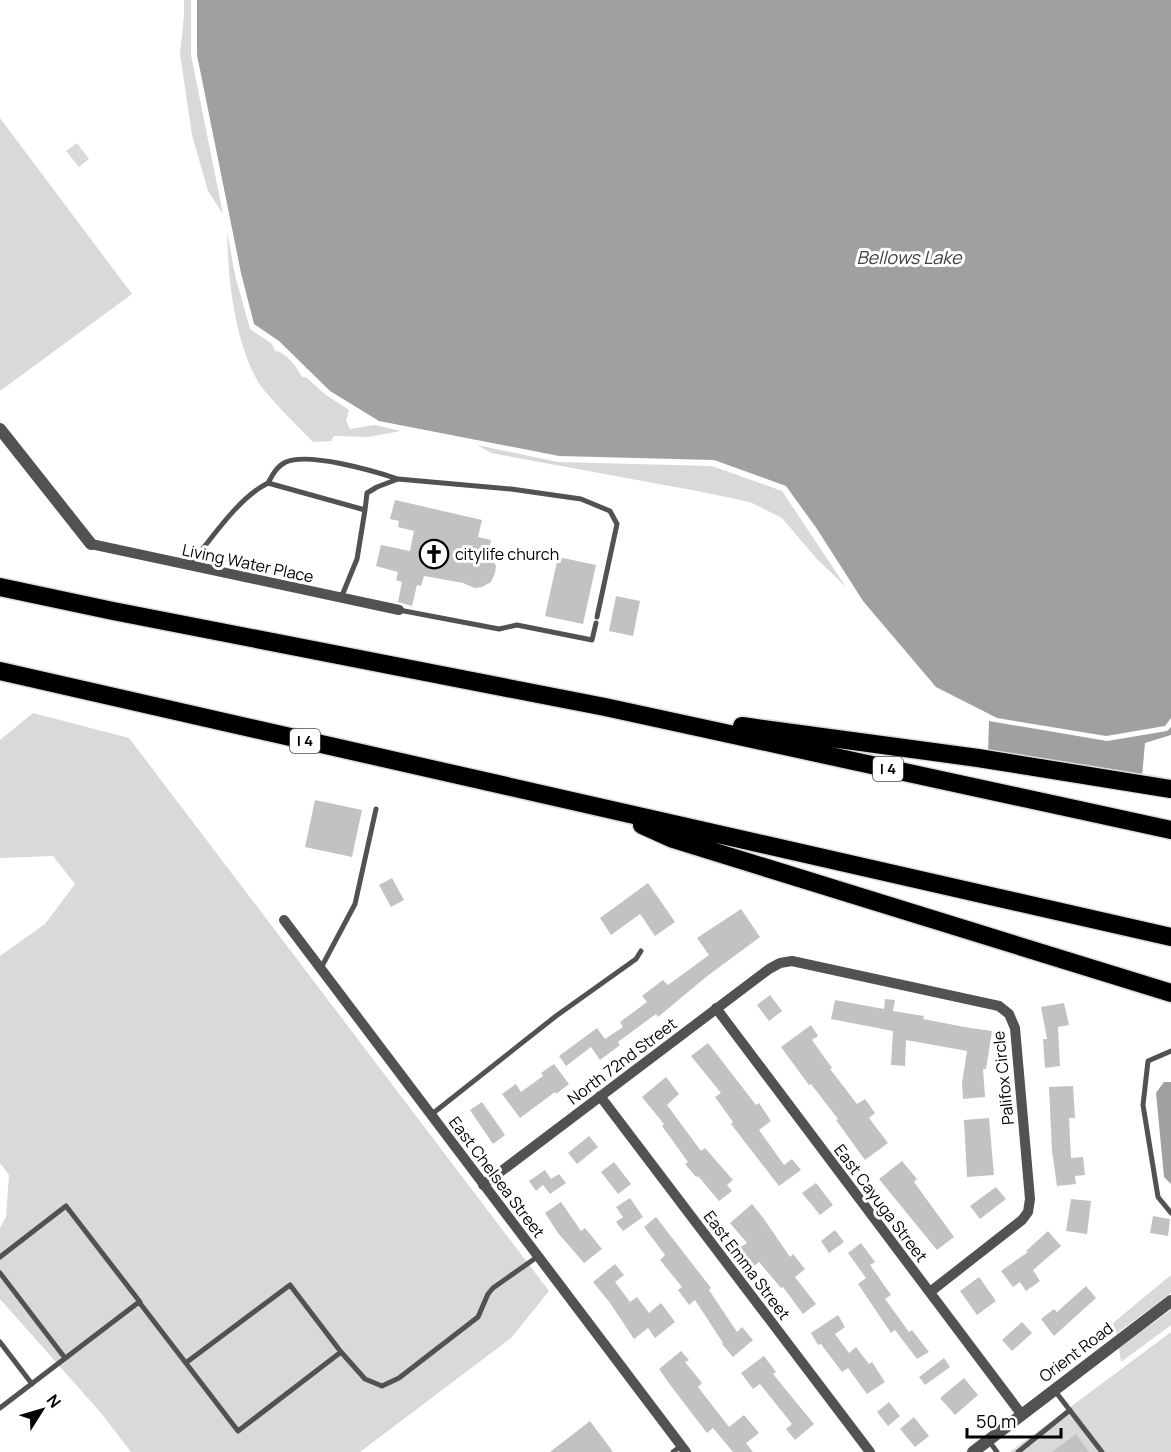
<svg xmlns="http://www.w3.org/2000/svg" width="1171" height="1452" viewBox="0 0 1171 1452" font-family="Manrope,sans-serif">
<rect width="100%" height="100%" fill="#fff"/>
<path fill="#d9d9d9" d="M184 0H191V55L223 214 208 191 192 135 180 54 184 16Z
M0 118 132 294 0 391Z
M77 143 89 159 79 167 66 151Z
M227 231 235 275 250 329 272 344 275 351C286 352 297 367 302 377H306L326 395 349 410 346 420 350 429 374 425 401 431 368 437 334 436 331 441 313 442C298 426 267 397 257 380 234 337 228 279 227 231Z
M477 445 558 462 712 466 782 491 846 587 816 558 782 518 750 502 697 491 491 453Z
M33 713 129 738 549 1291 511 1338 360 1452H131L101 1413 0 1299V1228L6 1217 9 1175 0 1163V956L45 924 75 884 53 856 0 858V740Z
M1171 1275V1293L1116 1334 1113 1323Z
M1171 1310V1325L1121 1362 1119 1348Z
M1171 1332V1452H1010Z"/>
<path fill="#a0a0a0" d="M197 0H1171V718L1165 726 1106 736 997 718 936 687 863 601 817 529 786 486 714 460 559 456 379 421 330 391 279 341 254 324 241 273 197 55Z
M989 721 1107 741 1167 731 1171 727V735L1145 743 1142 777 988 753Z
M1164 1082H1171V1184L1164 1177 1156 1093Z"/>
<path fill="#c2c2c2" d="M395 500 482 520 478 537 491 540 488 553 496 566 495 573 491 582 482 587 475 588 463 583 424 576 421 586 417 585 412 606 398 602 402 582 396 580 398 572 376 566 381 545 410 551 414 531 398 527 399 521 390 519Z
M558 557 596 565 583 624 545 616Z
M616 596 640 601 633 636 609 631Z
M315 800 362 810 352 857 305 847Z
M392 878 404 900 391 907 379 885Z
M648 883 675 922 655 936 640 914 611 935 600 918Z
M741 909 760 937 706 977 658 1017 656 1014 618 1042 620 1045 600 1060 591 1047 566 1066 559 1056 597 1028 605 1039 623 1027 620 1022 647 1002 642 996 663 980 668 985 709 955 697 938Z
M770 995 782 1011 769 1021 757 1005Z
M885 999 895 1000 893 1011 924 1016 923 1019 970 1028 992 1031 986 1069H983L985 1097 963 1099 962 1083 967 1051 906 1040 905 1066 891 1065 893 1031 831 1019 835 1000 884 1009Z
M1064 1003 1069 1025 1058 1027 1060 1066 1045 1068 1043 1039H1047L1041 1007Z
M811 1025 818 1036 812 1040 832 1068 830 1069 857 1104 865 1099 875 1113 869 1118 888 1143 865 1160 836 1120 838 1119 811 1084 809 1085 781 1047Z
M708 1043 756 1105 759 1103 771 1121 759 1130 784 1165 792 1159 801 1170 779 1186 731 1124 733 1122 715 1097 721 1093 691 1056Z
M554 1064 569 1084 556 1094 555 1092 520 1118 502 1094 516 1084 521 1092 543 1076 541 1073Z
M666 1077 679 1094 667 1105 701 1151 705 1148 733 1180 727 1185 732 1191 719 1201 698 1176 696 1177 685 1164 688 1162 662 1126 664 1124 642 1097Z
M1073 1086 1075 1118H1069L1071 1158 1083 1157 1085 1175 1075 1176 1076 1184 1057 1186 1052 1151 1049 1087Z
M482 1102 505 1135 493 1144 470 1110Z
M989 1118 994 1175 967 1177 964 1120Z
M589 1136 598 1147 577 1164 568 1153Z
M902 1161 917 1179 914 1182 954 1237 937 1250 879 1179Z
M614 1162 631 1184 618 1194 601 1172Z
M545 1170 551 1179 559 1174 566 1183 550 1194 543 1185 536 1191 529 1181Z
M816 1183 833 1205 820 1215 802 1193Z
M996 1187 1006 1199 980 1219 970 1206Z
M630 1198 643 1217 623 1231 616 1222 623 1217 616 1207Z
M1071 1199 1091 1201 1087 1234 1066 1231Z
M561 1202 581 1231 585 1228 602 1249 584 1263 558 1233 545 1213Z
M752 1204 764 1219 790 1257 793 1254 805 1269 795 1277 816 1304 803 1314 783 1287 781 1288 759 1262 753 1267 739 1248 747 1243 730 1223Z
M1153 1216 1170 1219 1168 1236 1150 1233Z
M656 1217 711 1288 709 1290 737 1332 742 1327 753 1340 733 1357 722 1344 723 1343 695 1300 689 1305 678 1290 682 1287 660 1260 665 1255 644 1227Z
M835 1230 844 1242 829 1253 821 1241Z
M1048 1231 1061 1246 1033 1270 1040 1281 1026 1291 1020 1282 1013 1287 1001 1271 1028 1252 1026 1251Z
M861 1243 875 1262 870 1265 891 1295 885 1299 909 1332 912 1330 929 1352 917 1359 895 1330 891 1333 858 1284 866 1278 848 1253Z
M615 1264 624 1275 615 1282 630 1302 637 1297 649 1313 661 1303 675 1322 655 1338 648 1328 634 1339 610 1303 593 1282Z
M979 1277 996 1301 977 1315 960 1291Z
M1086 1286 1096 1298 1054 1336 1041 1319 1054 1309 1057 1312Z
M838 1315 845 1327 835 1334 849 1353 856 1347 869 1364 872 1362 885 1382 867 1394 848 1368 842 1372 821 1344 818 1345 811 1333Z
M1022 1322 1032 1333 1012 1351 1002 1340Z
M681 1351 689 1360 685 1362 702 1383 698 1387 729 1427 744 1415 759 1433 746 1443 753 1452H733L713 1428 707 1433 671 1386 659 1369Z
M764 1356 776 1372 773 1374 814 1424 795 1440 786 1429 792 1424 760 1384 753 1389 741 1373Z
M944 1358 950 1367 925 1385 919 1377Z
M964 1378 978 1395 955 1415 940 1398Z
M889 1402 900 1416 888 1426 877 1412Z
M914 1417 929 1436 915 1447 900 1429Z
M590 1421 613 1452H550Z
M1076 1434 1089 1452H1052Z"/>
<g fill="none" stroke-linecap="round" stroke-linejoin="round">
<g stroke="#dbdbdb" stroke-width="21">
<path id="motorway" d="M0 587 113 611 605 707 1171 830
M0 671 1171 937
M742 726 978 758 1171 789
M642 825 673 839 1171 993"/>
</g>
<path stroke="#525252" stroke-width="5" d="M268 483C273 474 277 466 286 462 309 452 374 471 398 479
M365 510 367 493 377 487 398 479 511 489 581 499 610 511 617 524 597 617
M190 565C212 538 238 498 268 483L365 510 357 559 341 598
M399 610 499 629 517 625 592 640 596 623
M321 968 355 904 376 809
M1171 1051 1148 1061 1143 1105 1158 1197 1171 1213
M432 1114 556 1016 636 959 641 951
M0 1257 66 1206 140 1302
M0 1273 65 1358
M0 1342 32 1384
M341 1352 365 1379 382 1386 399 1378 478 1317 488 1294 493 1288 537 1257
M1055 1391 1102 1452
M0 1408 139 1302 238 1431 341 1352 290 1285 187 1362
M989 1441 997 1452
M673 1452 681 1446
M1018 1452 1070 1410"/>
<path stroke="#525252" stroke-width="10" d="M91 544 399 610
M284 920 686 1452
M716 1008 1022 1415
M600 1096 870 1452
M483 1185 769 969 780 963 792 961 999 1006 1009 1014 1015 1028 1030 1199 1028 1212 1022 1220 930 1292"/>
<path stroke="#525252" stroke-width="12" d="M0 429 91 544
M973 1452 1171 1301"/>
<use href="#motorway" stroke="#000" stroke-width="18"/>
</g>
<defs>
<g id="church-ring" transform="scale(1.5)"><circle r="9.5" fill="#fff" stroke="#000" stroke-width="1.5"/><path d="M-1.2-6h2.4v3.5h3.3v2.4h-3.3V6h-2.4V-.1h-3.3v-2.4h3.3Z" fill="#000"/></g>
</defs>
<g fill-rule="evenodd">
<use href="#church-ring" x="434" y="554"/>
</g>
<g text-anchor="middle" stroke-width="6" stroke-linejoin="round" paint-order="stroke">
<g fill="#fff" stroke="#4c4c4c" stroke-width="1.5">
<rect x="290" y="729" width="30" height="24" rx="4.5"/>
<rect x="873" y="757" width="30" height="24" rx="4.5"/>
</g>
<g font-size="15" font-weight="bold" fill="#000">
<text x="305" y="746">I 4</text>
<text x="888" y="774">I 4</text>
</g>
<g font-size="16" fill="#000" stroke="#fff" text-anchor="start">
<text x="455" y="560">citylife church</text>
</g>
<g font-size="16" fill="#000" stroke="#fff">
<text transform="translate(248 563) rotate(12)" y="6">Living Water Place</text>
<text transform="translate(622 1061) rotate(-37)" y="6">North 72nd Street</text>
<text transform="translate(1003 1078) rotate(-96)" y="6">Palifox Circle</text>
<text transform="translate(497 1177) rotate(53)" y="6">East Chelsea Street</text>
<text transform="translate(881 1203) rotate(53)" y="6">East Cayuga Street</text>
<text transform="translate(747 1265) rotate(53)" y="6">East Emma Street</text>
<text transform="translate(1076 1352) rotate(-37)" y="6">Orient Road</text>
</g>
<g font-size="18" font-style="italic" fill="#414141" stroke="#fff">
<text x="909" y="264">Bellows Lake</text>
</g>
</g>
<g transform="translate(42 1410) rotate(53)" stroke="#ffffff" stroke-width="4.5" paint-order="stroke">
<path d="M0-4.5L10 22L0 15L-10 22Z" fill="#000000"/>
<text y="-9" font-size="16" font-weight="bold" text-anchor="middle" fill="#000000">N</text>
</g>
<path d="M967 1428v9h94v-9" fill="none" stroke="#000000" stroke-width="3"/>
<text x="976" y="1428" font-size="18" fill="#000000" stroke="#ffffff" stroke-width="4.5" paint-order="stroke">50 m</text>
</svg>
